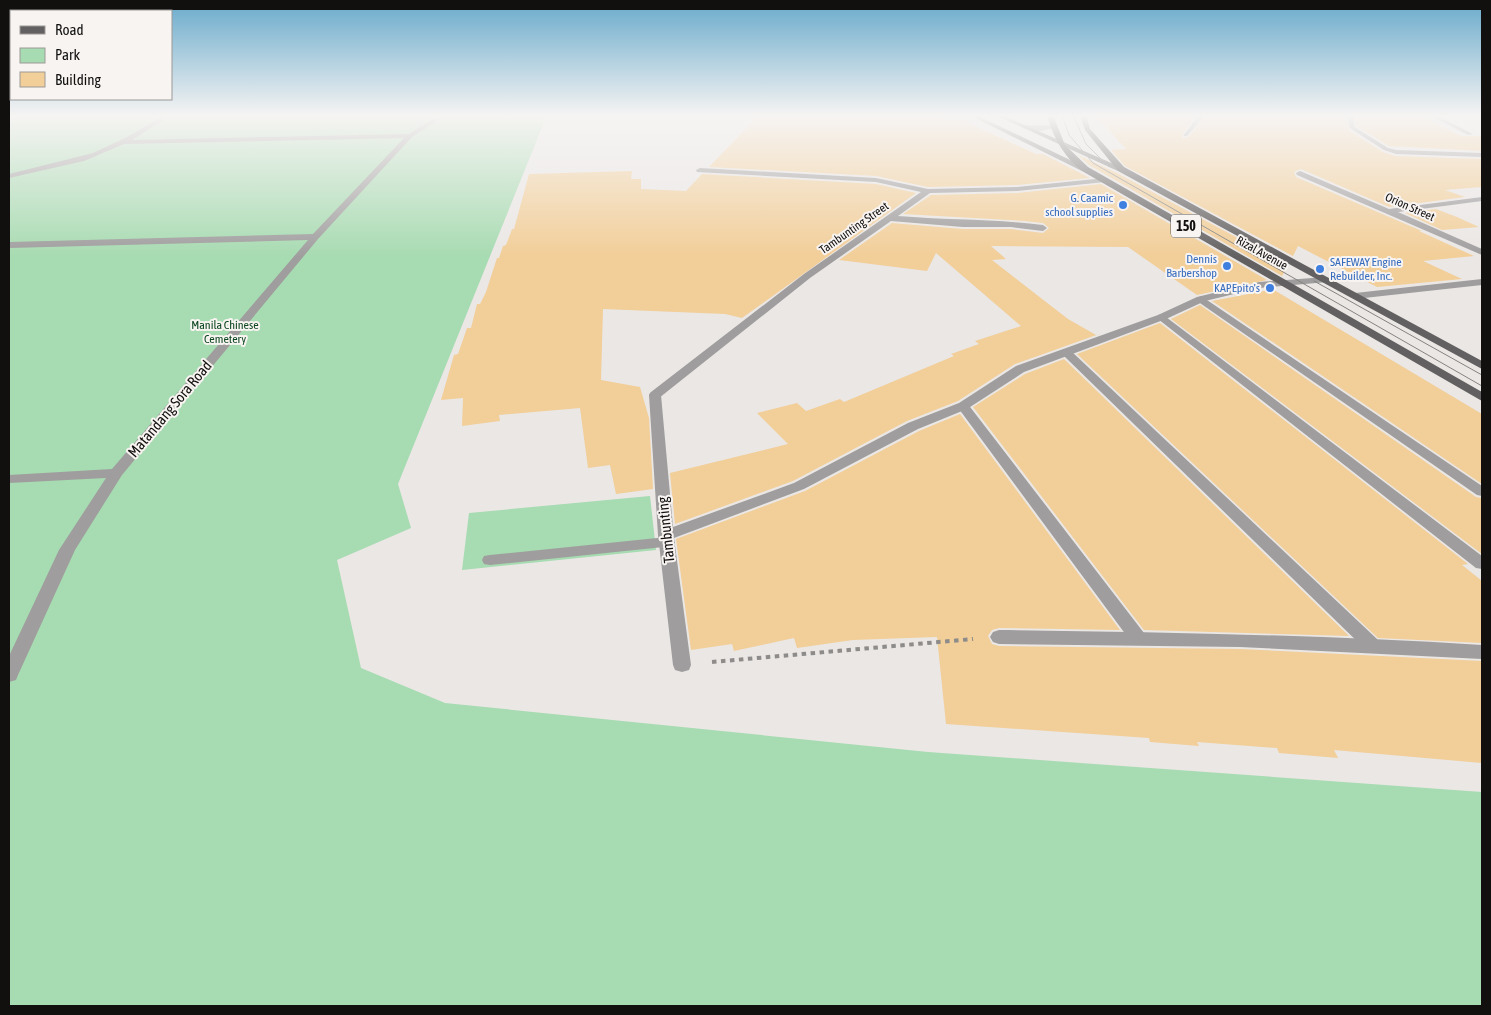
<svg xmlns="http://www.w3.org/2000/svg" width="1491" height="1015" viewBox="0 0 1491 1015" font-family="'Asap Condensed',sans-serif">
<rect width="100%" height="100%" fill="#eae7e5"/>
<path fill="#a7dbb1" d="M9 115H547L398 484 411 528 337 560 361 668 445 703 928 752 1482 792V1006H9Z
M650 496 656 550 462 570 469 513Z"/>
<path fill="#f2ce98" d="M759 115H942L934 119 962 120 1036 154H1043L1090 178 1017 185 928 187 876 176 709 167Z
M1095 115H1197L1182 135 1183 138 1188 137 1207 115H1345L1350 131 1383 152 1395 156 1482 159V187L1445 190 1465 197 1389 207 1301 169 1294 172 1296 177 1422 231H1419L1474 256 1423 261 1462 279 1377 287 1298 246 1293 256 1125 166 1111 150 1126 149Z
M1355 115H1419L1461 136H1482V151L1389 146 1356 126Z
M1078 155 1117 173 1288 265 1282 276 1089 165Z
M632 171 631 179H641V189L686 191 702 174 876 184 916 193 742 318 725 314 603 309 601 380 640 387 649 418 653 489 616 494 610 465 588 468 580 408 499 415 500 421 462 426 463 398 441 400 454 355 458 354 467 328H471L477 304H480L486 292 497 258H499L503 246 506 245 512 229H514L529 174Z
M1101 184 1267 280 1197 295 1128 247 991 246 1006 259 992 260 1068 319 1096 335 1102 333 1015 364 958 401 907 421 793 481 675 524 670 473 788 444 757 413 797 403 806 411 840 399 844 402 954 356 951 354 979 344 975 341 1021 326 936 253 927 271 839 260 892 223 963 229H1011L1043 233 1049 228 1043 223 1025 221 903 214 931 195 1017 193Z
M1436 209 1457 217 1479 227 1442 230 1405 213Z
M1275 289 1274 290 1482 414V484L1212 301Z
M1200 305 1476 497 1482 498V554L1171 319Z
M1160 323 1468 564 1462 565 1482 581V643L1378 638 1077 354Z
M1064 359 1349 636 1144 630 973 407 1025 374Z
M960 414 1120 630 999 628 992 630 988 636 992 644 999 646 1240 649 1482 661V763L1334 750 1338 758 1279 753 1277 748 1197 742 1199 746 1150 742 1149 738 946 724 937 637 853 640 797 648 794 638 734 651 732 644 691 650 676 539 805 491 919 431Z"/>
<g fill="none" stroke-linecap="round" stroke-linejoin="round">
<path stroke="#8e8c8a" stroke-width="4" stroke-dasharray="4.5 4.5" stroke-linecap="butt" d="M712 662 973 639"/>
<path fill="#9f9d9d" fill-rule="evenodd" d="M165 115H172L132 140 409 134 439 115H446L412 137 318 239 122 475 75 550 18 675 16 680 9 682V656L59 550 106 478 9 483V475L112 469 308 240 9 248V242L313 234 404 138 124 144 84 161 9 178V174L93 153 127 137Z
M1429 115H1436L1473 134 1468 135Z
M1024 125C1033 126 1052 124 1058 127L1040 131 1022 128Z
M1353 126 1388 148 1396 150 1482 153V157L1396 154 1384 150 1351 129Z
M1201 296 1482 486V496L1477 495 1197 301 1196 299Z
M1162 314 1482 556V569L1476 568 1158 319V315Z
M1067 350 1071 351 1377 639 1380 644 1377 649 1371 651 1365 649 1063 355 1061 353Z
M963 402 967 403 1144 633 1147 638 1144 643 1138 645 1132 643 959 409 957 406Z
M667 537 673 538 675 542 673 546 490 565 484 564 482 560 484 556 490 555Z"/>
<path fill="#9f9d9d" fill-rule="evenodd" d="M700 168 876 178 928 189 1017 187 1105 178 1109 180 1105 182 1017 191 930 193 898 216C946 220 995 219 1043 225L1047 228 1043 231 1011 227H963L891 221 810 278 659 398H651L649 395 651 392 804 274 921 192 876 182 697 172 696 170Z"/>
<path fill="#9f9d9d" fill-rule="evenodd" d="M1199 115H1205L1187 136H1183Z
M1347 115H1353L1355 129 1350 128Z
M1300 171 1389 209 1482 197V201L1398 212 1482 249V255L1297 175 1296 173Z
M1325 277 1328 278V282L1259 288 1205 301 1166 319 1024 372 967 409 918 429 804 489 674 538 691 665 689 670 682 672 675 670 673 665 658 535 649 395 651 392H659L661 395 673 527 794 483 908 423 959 403 1016 366 1158 315 1197 297 1259 282Z
M1482 279V285L1355 299 1350 296 1355 293Z
M999 630C1160 632 1321 635 1482 645V659L1240 647 999 644 993 642 990 637 993 632Z"/>
<path fill="#7c797a" fill-rule="evenodd" d="M969 115H976L1089 169 1082 171Z
M995 115H1002L1125 169 1118 171Z"/>
<path fill="#636061" fill-rule="evenodd" d="M1047 115H1053L1065 145 1088 167 1482 392V401L1082 171C1063 155 1054 139 1047 115Z
M1080 115H1086L1090 129 1124 167 1482 361V369L1118 171 1085 130Z"/>
<path stroke="#858381" stroke-width="1" d="M1062 115 1069 135 1093 163 1482 386
M1073 115 1086 144 1109 167
M1314 281 1482 375"/>
</g>
<linearGradient id="sky" x2="0" y2="1"><stop stop-color="#68aacb"/><stop offset="0.45" stop-color="#f6f4f3"/><stop offset="1" stop-color="#f6f4f3" stop-opacity="0"/></linearGradient>
<rect width="1491" height="257" fill="url(#sky)"/>
<g fill="#3f7fe0" stroke="#f8f4f2" stroke-width="2">
<circle cx="1123" cy="205" r="5"/>
<circle cx="1227" cy="266" r="5"/>
<circle cx="1320" cy="269" r="5"/>
<circle cx="1270" cy="288" r="5"/>
</g>
<g text-anchor="middle" stroke-width="4" stroke-linejoin="round" paint-order="stroke">
<g font-size="12" fill="#366cbe" stroke="#f8f4f2" text-anchor="end">
<text x="1113" y="202">G. Caamic<tspan x="1113" dy="14">school supplies</tspan></text>
<text x="1217" y="263">Dennis<tspan x="1217" dy="14">Barbershop</tspan></text>
<text x="1330" y="266" text-anchor="start">SAFEWAY Engine<tspan x="1330" dy="14">Rebuilder, Inc.</tspan></text>
<text x="1260" y="292">KAPEpito's</text>
</g>
<g font-size="12" fill="#11100f" stroke="#f8f4f2">
<text transform="translate(1410 207) rotate(24)" y="4">Orion Street</text>
<text transform="translate(854 228) rotate(-35)" y="4">Tambunting Street</text>
<text transform="translate(1262 253) rotate(29)" y="4">Rizal Avenue</text>
</g>
<g font-size="12" fill="#0b461f" stroke="#f8f4f2">
<text x="225" y="329">Manila Chinese<tspan x="225" dy="14">Cemetery</tspan></text>
</g>
<rect fill="#f8f4f2" stroke="#565453" stroke-width="1" x="1171" y="214.5" width="30" height="23" rx="4"/>
<g font-size="14" font-weight="bold" fill="#11100f">
<text x="1186" y="231">150</text>
</g>
<g font-size="15" fill="#11100f" stroke="#f8f4f2">
<text transform="translate(170 409) rotate(-50)" y="5">Matandang Sora Road</text>
<text transform="translate(666 530) rotate(-96)" y="5">Tambunting</text>
</g>
</g>
<rect width="1491" height="1015" fill="none" stroke="#11100f" stroke-width="20"/>
<rect x="10" y="10" width="162" height="90" fill="#f8f4f2" stroke="#9c9997"/>
<rect x="20" y="26" width="25" height="8" fill="#636061" stroke="#9c9997"/>
<text x="55" y="35" font-size="15" fill="#11100f">Road</text>
<rect x="20" y="48" width="25" height="15" fill="#a7dbb1" stroke="#9c9997"/>
<text x="55" y="60" font-size="15" fill="#11100f">Park</text>
<rect x="20" y="72" width="25" height="15" fill="#f2ce98" stroke="#9c9997"/>
<text x="55" y="85" font-size="15" fill="#11100f">Building</text>
</svg>
